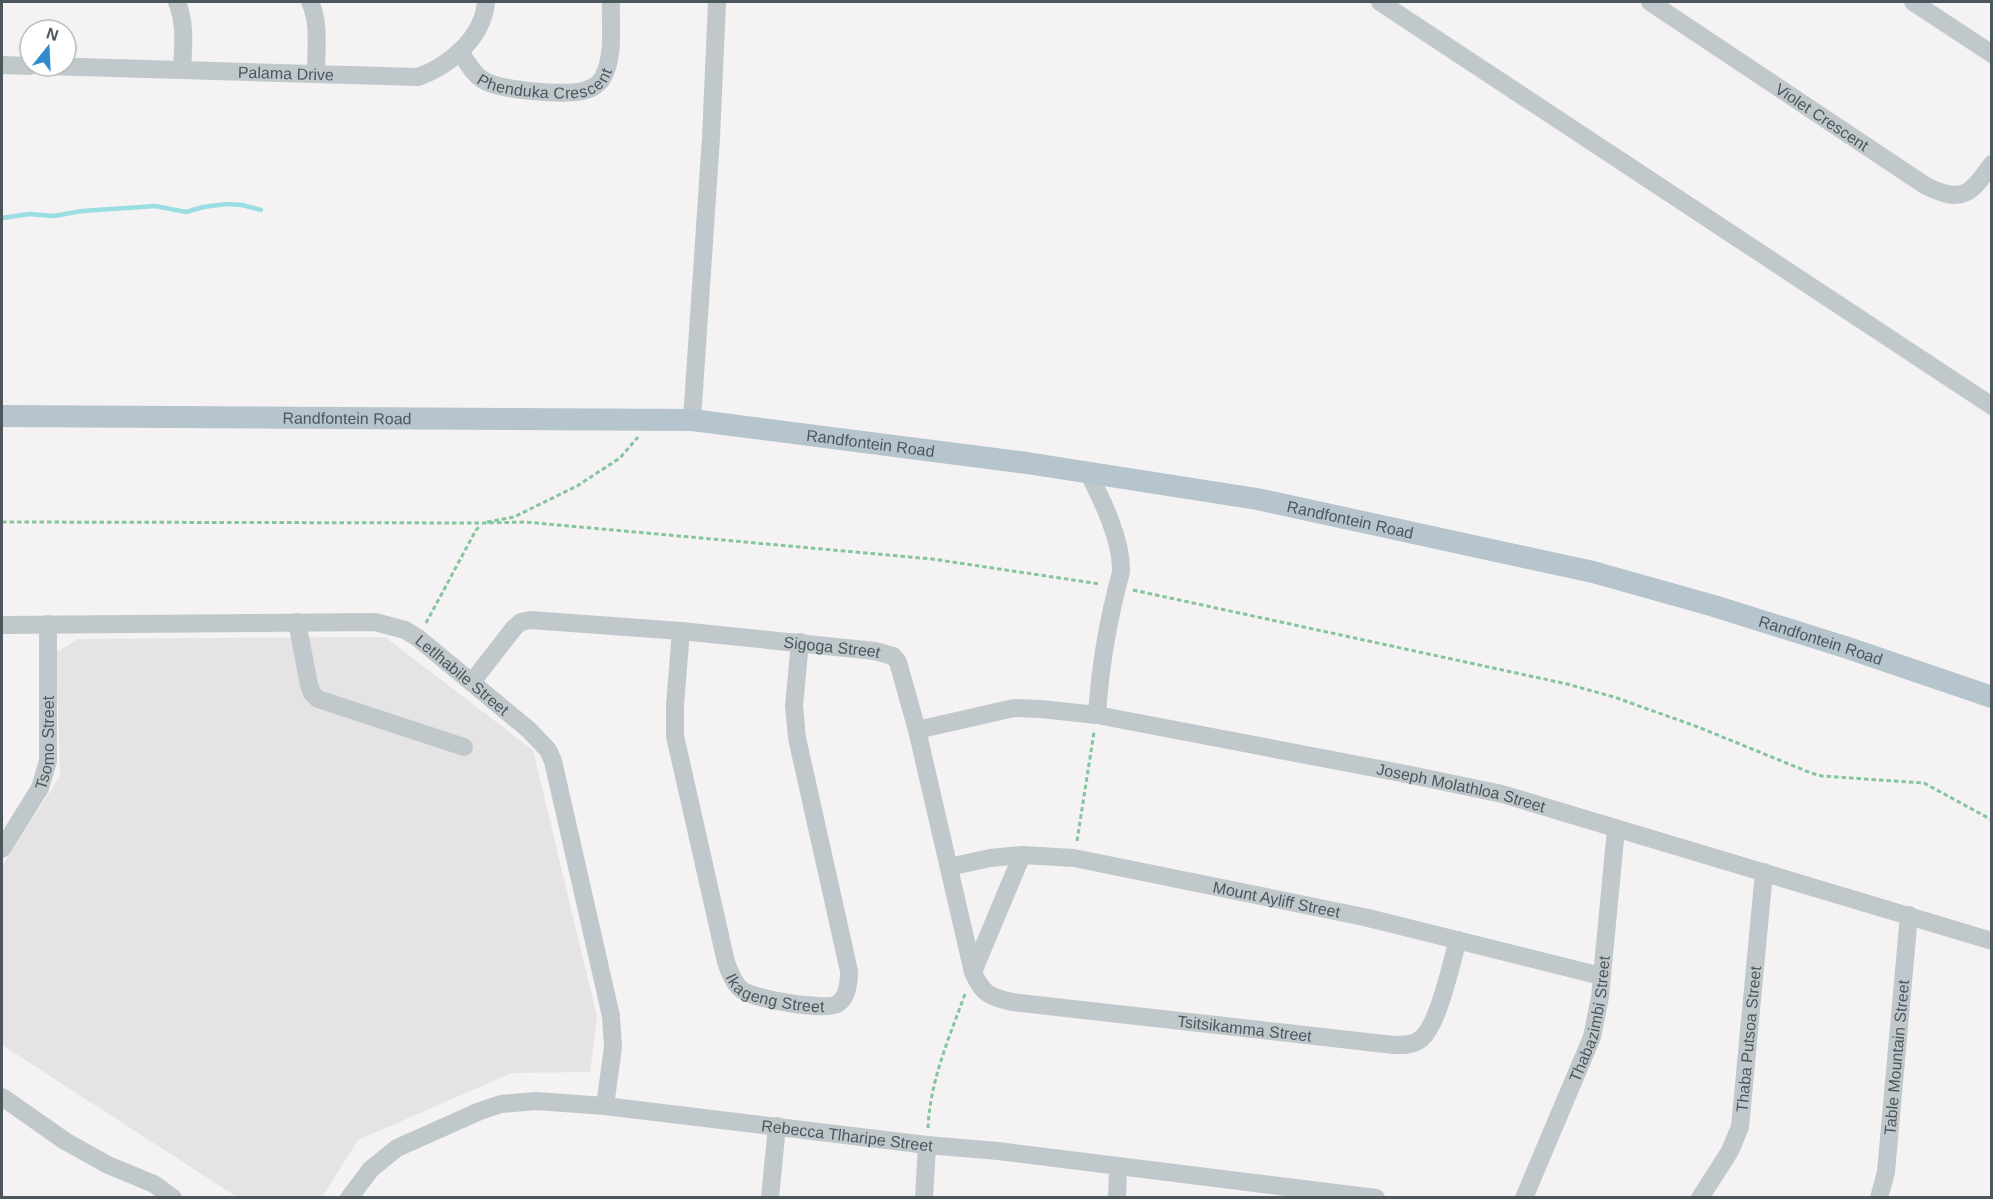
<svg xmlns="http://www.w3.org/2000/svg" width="1993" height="1199" viewBox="0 0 1993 1199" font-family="Helvetica,sans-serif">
<rect width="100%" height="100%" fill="#f4f2f2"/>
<path fill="#e5e3e4" d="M385 637 533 750 597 1017 590 1072 512 1073 358 1140 322 1197H237L2 1045V866L60 776 56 653 78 639Z"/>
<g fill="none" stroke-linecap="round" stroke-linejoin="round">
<path stroke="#9adde2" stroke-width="4.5" d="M2 218 29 214 54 216 82 211 155 206 186 212 203 207 227 204 242 205 261 210"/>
<path stroke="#83c59c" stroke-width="3" stroke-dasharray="4.5 3" stroke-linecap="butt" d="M2 522 483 523 525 522 932 559 1100 584
M487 522 514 517 577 486 620 458 638 437
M1133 590 1567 684 1614 697 1698 727 1811 773 1822 776 1924 783 1992 820
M426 623 476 530 481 525
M1077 841 1094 732
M928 1128C930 1081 949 1038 965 994"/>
<g stroke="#c0c8cc" stroke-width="18">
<path d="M177 2C186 24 183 47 182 70"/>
<path d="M310 2C320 23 316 50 316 74"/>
<path d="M1380 2 1992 406"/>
<path id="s1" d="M1650 2 1926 186C1963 204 1970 194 1992 164"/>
<path d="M1913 2 1992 54"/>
<path id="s2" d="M460 52C467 62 473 74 483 80 501 91 563 95 583 91 591 89 598 85 602 79 615 57 610 25 611 2"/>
<path d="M2 65 30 66"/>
<path id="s3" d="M46 66 418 77C449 66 483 38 486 2"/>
<path d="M692 420 711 138 717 2"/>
<path d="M1088 472C1102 500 1122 540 1121 572 1108 620 1100 666 1097 715"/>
<path d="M297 622 309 685 312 693 318 699 464 747"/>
<path id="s4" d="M2 625 375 622 405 630 418 638 529 730 548 750 553 761 611 1016 613 1047 605 1106"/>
<path id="s5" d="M681 631 675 705V736L726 962C730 972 733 983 742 990 753 999 825 1011 837 1004 848 998 849 982 849 971L797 738 794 706 800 642"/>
<path id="s6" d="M472 682 514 628 521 622 530 620 681 631 875 651 893 656 898 662 917 730 973 972C982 994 990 997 1012 1002L1394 1045C1404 1045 1413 1045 1421 1039 1439 1024 1451 963 1458 940"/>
<path id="s7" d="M917 730 1014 708 1041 709 1097 715 1411 775 1502 794 1992 941"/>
<path id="s8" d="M2 849 40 788 48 761V624"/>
<path id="s9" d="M949 867 990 858 1022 855 1074 858 1364 917 1601 976"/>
<path d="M973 972 1022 855"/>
<path d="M2 1097 65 1141 108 1165 154 1184 173 1198"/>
<path id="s10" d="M349 1198 371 1169 397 1148 480 1111 501 1104 536 1101 605 1106 927 1145 998 1151 1376 1198"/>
<path d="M770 1198 777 1126"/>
<path d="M924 1198 927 1145"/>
<path d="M1117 1198 1118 1167"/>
<path id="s11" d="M1524 1198 1592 1037 1600 997 1616 829"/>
<path id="s12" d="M1700 1198 1730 1151 1740 1127 1764 872"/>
<path id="s13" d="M1879 1198 1886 1172 1909 915"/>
</g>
<path stroke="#b5c4cd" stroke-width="22" id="s14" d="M2 416 692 420 1027 463 1257 499 1593 572 1714 606 1848 648 1992 697"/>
</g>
<g text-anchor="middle" stroke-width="5" stroke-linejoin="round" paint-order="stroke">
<g font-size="16" fill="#4c575d" stroke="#fff">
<text dy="6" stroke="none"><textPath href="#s2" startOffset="102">Phenduka Crescent</textPath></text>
<text dy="6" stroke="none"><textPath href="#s3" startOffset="240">Palama Drive</textPath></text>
<text dy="6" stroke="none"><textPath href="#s1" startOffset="207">Violet Crescent</textPath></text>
<text dy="6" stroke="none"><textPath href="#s14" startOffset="345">Randfontein Road</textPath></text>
<text dy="6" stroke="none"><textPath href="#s14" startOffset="870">Randfontein Road</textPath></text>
<text dy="6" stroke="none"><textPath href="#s14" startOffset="1356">Randfontein Road</textPath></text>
<text dy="6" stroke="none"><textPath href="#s14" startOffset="1842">Randfontein Road</textPath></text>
<text dy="6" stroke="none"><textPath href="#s6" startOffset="390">Sigoga Street</textPath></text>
<text dy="6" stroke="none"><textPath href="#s4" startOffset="477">Letlhabile Street</textPath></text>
<text dy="6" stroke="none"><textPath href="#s8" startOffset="118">Tsomo Street</textPath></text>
<text dy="6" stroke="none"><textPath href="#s7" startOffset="554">Joseph Molathloa Street</textPath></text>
<text dy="6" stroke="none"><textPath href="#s9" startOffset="333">Mount Ayliff Street</textPath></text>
<text dy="6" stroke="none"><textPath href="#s5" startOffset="402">Ikageng Street</textPath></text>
<text dy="6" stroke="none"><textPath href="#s11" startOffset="192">Thabazimbi Street</textPath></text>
<text dy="6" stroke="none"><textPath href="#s6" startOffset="1065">Tsitsikamma Street</textPath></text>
<text dy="6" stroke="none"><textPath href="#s12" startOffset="170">Thaba Putsoa Street</textPath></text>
<text dy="6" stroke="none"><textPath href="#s13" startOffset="142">Table Mountain Street</textPath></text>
<text dy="6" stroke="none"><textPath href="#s10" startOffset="531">Rebecca Tlharipe Street</textPath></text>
</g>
</g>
<rect width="1993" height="1199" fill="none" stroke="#4c575d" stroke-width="6"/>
<g transform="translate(48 48) rotate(18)"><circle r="28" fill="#ffffff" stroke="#b7bcbe" stroke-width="1.5"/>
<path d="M0-4.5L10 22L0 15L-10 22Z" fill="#318bcf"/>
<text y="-9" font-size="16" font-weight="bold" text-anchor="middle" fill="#4c575d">N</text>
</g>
</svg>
